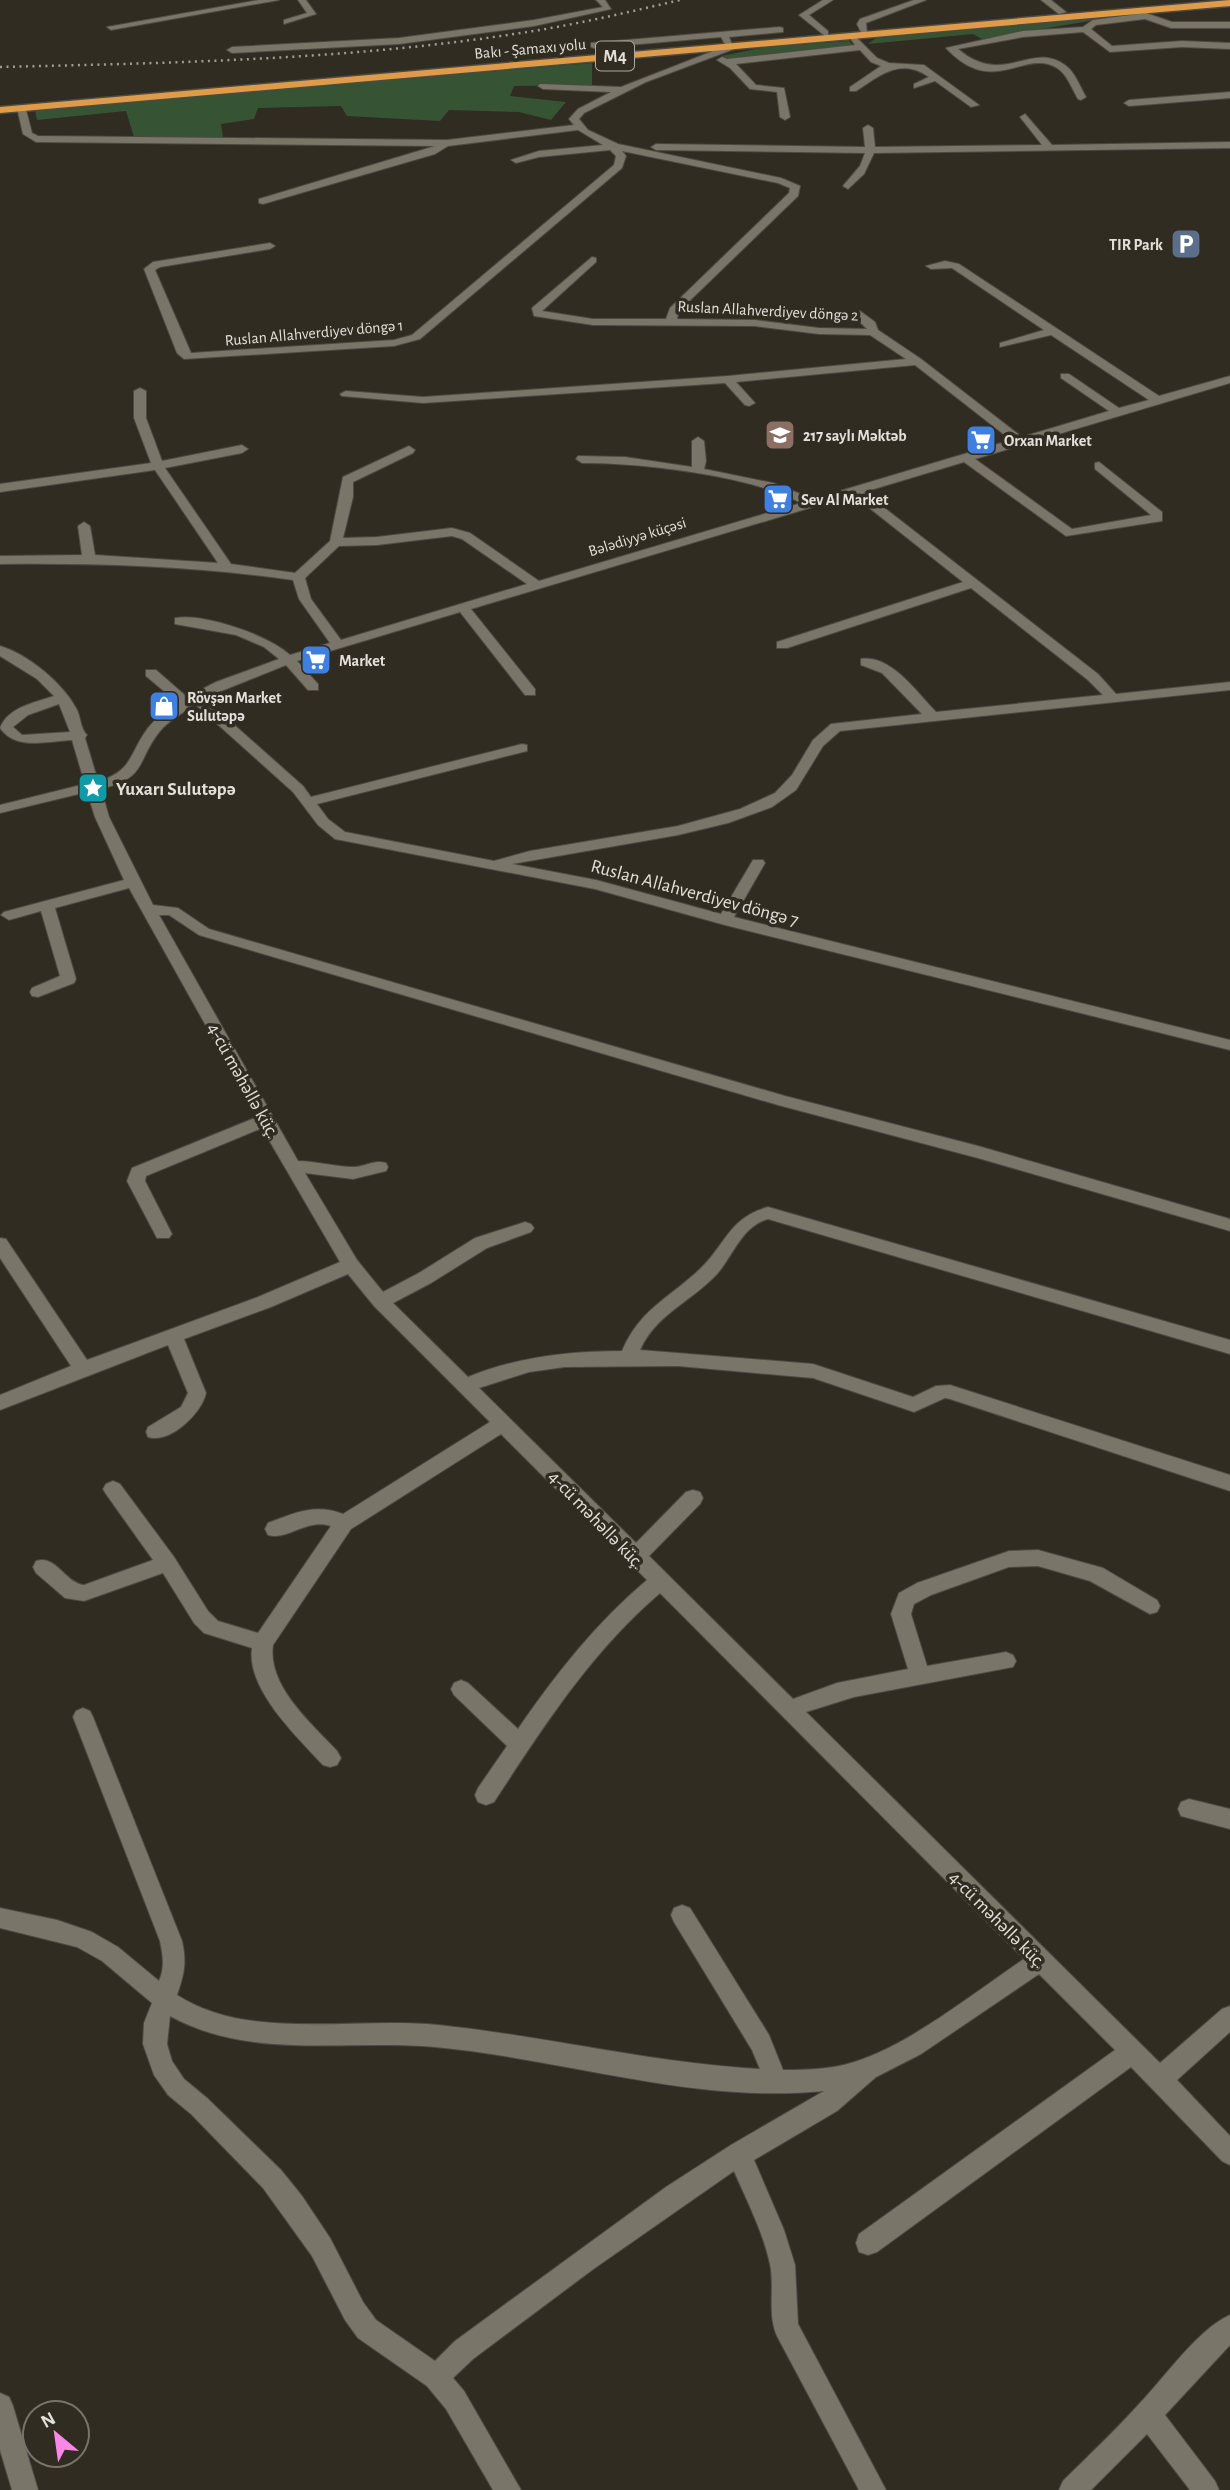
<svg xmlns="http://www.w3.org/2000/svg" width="1230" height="2490" viewBox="0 0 1230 2490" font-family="'Alegreya Sans',sans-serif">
<rect width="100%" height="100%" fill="#302c22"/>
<path fill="#365433" d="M1120 16 982 39 973 34 868 44 876 38Z
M849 41 853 45 731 60 721 56 767 47Z
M592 63V85L514 86 510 96 566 102 551 120 519 112 449 110 440 121 347 116 341 106 258 108 254 119 221 124 223 137H134L126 111 37 120 35 110Z"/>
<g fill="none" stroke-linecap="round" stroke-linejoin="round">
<g stroke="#4d4a41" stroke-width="2">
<path id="minor" d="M259 0H279L111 30 107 27Z
M298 0H306L316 14 284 24V20L307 13Z
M596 0H605L611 9 534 26 399 44 232 53 227 50 232 47 399 38 534 20 603 7Z
M823 0H833L809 15 828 31V35L825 36 799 15Z
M914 0H926L866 23 867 32H861L857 24 860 19Z
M1041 0H1051L1066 12 1059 14Z
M1146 13 1172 22H1230V28H1171L1145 19 1096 25 1091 29 1112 46 1182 41 1230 43V49L1182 47 1110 52 1083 32 1023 37 958 49C1004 88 1031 40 1065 65 1075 72 1080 87 1086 97L1081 100 1078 99C1072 89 1067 74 1057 68 1023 48 994 99 946 48L1023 31 1083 27 1093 20Z
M780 27 783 28V32L729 37 734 49 646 82 584 113 579 119 588 130 618 144 781 178 800 186 798 196 679 311 677 319 755 320 819 328 867 329 851 313 860 311 875 322 878 330 921 359 1022 437 1109 411 1061 378V374H1069L1119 408 1149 400 1051 335 1000 347V343L1044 330 952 268 931 269 926 266 945 261 959 264 1159 396 1230 376V383L975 459 1072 529 1151 515 1095 469V463L1099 462 1162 512V521L1066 536 964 462 864 492 1098 674 1116 694 1230 682V690L840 731 823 746 796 790 772 807 728 823 678 835 512 864 596 880 721 914 753 860H763L765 863 734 917 1230 1040V1050L725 925 595 889 335 839 318 825 293 792 195 704C184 713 170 719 160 731 135 763 148 777 101 789L109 817 153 905 178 908 209 929 785 1096 978 1146 1230 1219V1231L978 1158 778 1105 199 935 169 915H159L298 1161C316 1161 335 1167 353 1167 365 1167 375 1159 386 1163L388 1167 386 1171 353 1179 305 1173 357 1260 383 1292 419 1273 475 1238 525 1222 531 1224 534 1228 531 1232 487 1248 431 1283 393 1303 468 1377C517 1357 569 1351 622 1351 640 1309 668 1299 699 1270 726 1245 728 1218 768 1207L1230 1340V1354L768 1219C742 1226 733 1256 717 1274 691 1302 656 1314 640 1350L813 1364 913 1397 936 1386 950 1385 1230 1475V1491L950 1399 945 1398 914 1412 813 1378 678 1366 565 1367 529 1372 479 1388 636 1543 686 1492 693 1490 700 1492 703 1498 700 1504 649 1556 793 1699 837 1683 908 1669 891 1614 899 1593 917 1583 1009 1551 1038 1550 1103 1568 1157 1600 1160 1606 1157 1612 1150 1614 1090 1581 1038 1566 1009 1567 931 1595 914 1604 911 1614 927 1666 1006 1652 1013 1655 1016 1661 1013 1667 854 1697 806 1712 1160 2063 1222 2009 1230 2006V2032L1177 2080 1230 2136V2165L1222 2161 1131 2067 877 2252 868 2255 859 2252 856 2243 859 2234 1115 2050 1039 1974 921 2054 876 2077 837 2111 754 2160 784 2230 795 2265 798 2324 886 2490H859L777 2336C767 2313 775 2289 770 2264 763 2232 747 2201 734 2171L592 2270 473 2359 453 2378 464 2391 521 2490H493L446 2409 427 2386 358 2338 345 2320 312 2256 263 2188 191 2114 168 2095 154 2075 143 2044 144 2023 152 2003 102 1961 77 1947 0 1928V1908L57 1920 92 1932 118 1947 159 1981C165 1967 163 1956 160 1941L73 1717 76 1711 83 1708 90 1711 93 1717 182 1941C187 1962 184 1975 177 1995 249 2042 356 2016 438 2025 546 2036 651 2063 760 2069L752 2050 674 1922 671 1915 674 1908 682 1905 690 1908 769 2035 783 2070C810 2070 838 2069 863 2059 914 2041 978 1990 1024 1959L660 1593C591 1652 543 1727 494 1802L486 1805 478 1802 475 1795 478 1788 507 1746 454 1695 451 1689 454 1683 461 1680 468 1683 518 1729C556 1674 596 1623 647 1580L501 1434 351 1529 273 1645C267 1686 312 1724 337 1751L341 1758 337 1765 330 1767 323 1765C297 1737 246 1689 252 1648L204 1633 194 1623 163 1573 84 1601 65 1598 36 1573 33 1567 36 1561C56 1554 65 1583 84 1585L153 1560 106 1494 103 1489 106 1484 113 1481 120 1484 174 1557 208 1611 218 1621 258 1633 331 1526C307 1518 287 1541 268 1535L265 1529 268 1523C294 1513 315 1503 343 1514L490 1422 374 1306 348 1274 271 1307 184 1339 206 1393C202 1413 170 1444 148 1437L146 1432 148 1427 181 1407 188 1393 168 1345 0 1410V1395L71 1366 0 1258V1238L6 1239 87 1360 258 1297 340 1262 262 1128 146 1176 145 1181 172 1234 169 1238H157L127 1181 132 1168 257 1117 129 888 55 908 76 979 74 983 38 997 32 996 30 992 32 988 60 976 41 911 9 920 1 915 4 912 124 880 95 817 87 792 0 813V805L85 784 72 740C47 741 16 751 0 728 8 707 34 703 54 696L37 679 0 656V646C28 654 64 684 77 710 81 718 80 728 87 735L85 738 98 781C133 772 129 753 148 728 156 718 167 710 178 703L146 676V670H156L187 697 216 682 279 659 264 647 236 635 175 624V618C204 613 268 635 290 655L330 643 299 599 293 580C195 566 99 563 0 564V556L82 555 78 526 84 522 90 526 95 555 218 563 155 470 0 492V484L151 463 134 418V391L140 388 146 391V418L162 461 242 445 248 449 242 453 165 468 231 564 295 573 330 541 343 477 409 446 415 450 413 453 353 482V497L343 538 377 537 452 528 470 533 539 581 801 503C750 475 641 463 582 463L576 459 578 456 625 457 692 467V441L698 437 704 441 706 461 704 469 773 483 813 499 1011 440 915 365 736 382 755 403 749 406 745 405 725 383 423 403 342 396 340 394 346 391 423 397 728 376 906 359 870 335 819 334 755 326 593 325 534 316 532 308 592 257 596 258V262L542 311 593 319H666L670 308 789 193 790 188 778 183 622 151 626 156 622 168 420 339 394 346 184 359 177 353 144 269 153 262 270 243 275 246 270 249 160 267 155 270 191 353 394 340 412 335 614 165 616 156 610 150 539 157 516 163 511 160 539 151 603 145 578 130 448 146 435 154 263 204 259 203V199L435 146 36 142 23 134 17 108 25 106 32 133 38 136 447 140 574 125 569 119 578 109 611 92 543 89 538 86 540 84 621 87 726 46 721 37 594 48 591 47V43ZM853 495 963 582 777 642V648H787L971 588 1088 680 1103 695 936 712C918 694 891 654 861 659V665L882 673 922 714 831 724 813 740 792 775 775 793 740 809 678 826 530 851 494 861 345 832 328 819 317 804 527 751V745L522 744 311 797 303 786 204 698 286 665 308 690H318V684L297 661 460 612 525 695H535V689L471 609ZM452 536 462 539 527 584 341 640 311 599 305 578 339 546 377 545ZM59 704 70 732 22 735 13 727 28 715ZM170 2016C252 2061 347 2039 435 2047 565 2059 693 2104 824 2091L731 2145 666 2187 455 2341 435 2361 376 2320 363 2302 330 2238 302 2196 281 2170 207 2098 184 2079 172 2061 167 2044Z
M854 35 877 58 889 63 924 65 979 105 971 107 935 81 914 88V84L929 77C901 57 880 75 856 91H850V87L881 66 871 62 860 50 736 64 756 85 784 88 790 117 785 120 780 117 777 92 750 89 730 68 717 60 722 57 727 59 855 45 850 38Z
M1230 92V98L1129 106 1124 103 1129 100Z
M1025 114 1052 145 1230 142V148L874 153 864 174 848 189 843 186 860 166 865 153 656 150 651 147 656 144 865 147 863 128 868 125 873 128 875 147 1042 145 1020 117Z
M1189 1799 1230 1809V1829L1181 1816 1178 1809 1181 1802Z
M1230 2315V2345L1165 2415 1215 2481 1219 2490H1190L1147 2434 1091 2490H1059L1063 2481C1089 2455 1116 2430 1140 2403 1165 2377 1198 2329 1230 2315Z
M0 2393 9 2397 13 2406 38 2490H12L0 2450Z"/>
</g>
<g stroke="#4d4a41" stroke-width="3">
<path id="highway" d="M1230 0V6L0 113V107Z"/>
</g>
<use href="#minor" fill="#797569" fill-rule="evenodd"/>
<use href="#highway" fill="#de9c4a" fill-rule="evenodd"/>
<path stroke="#a09d95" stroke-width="2.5" stroke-dasharray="2 4.5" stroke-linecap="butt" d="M0 67C171 63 344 60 514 34 570 26 625 13 680 0"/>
</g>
<defs>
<g id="parking-square" transform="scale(1.575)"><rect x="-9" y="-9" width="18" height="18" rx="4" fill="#5c6f8a" stroke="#302c22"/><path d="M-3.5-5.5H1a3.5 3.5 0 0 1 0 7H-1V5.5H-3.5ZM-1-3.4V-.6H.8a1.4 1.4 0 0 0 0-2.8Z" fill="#fff"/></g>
<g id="school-square" transform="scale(1.575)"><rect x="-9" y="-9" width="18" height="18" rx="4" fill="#8d6e63" stroke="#302c22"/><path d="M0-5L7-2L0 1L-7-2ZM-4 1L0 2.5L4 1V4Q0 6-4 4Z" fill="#fff"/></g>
<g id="supermarket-square" transform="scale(1.575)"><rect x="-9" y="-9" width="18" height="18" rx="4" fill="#3f7fe0" stroke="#302c22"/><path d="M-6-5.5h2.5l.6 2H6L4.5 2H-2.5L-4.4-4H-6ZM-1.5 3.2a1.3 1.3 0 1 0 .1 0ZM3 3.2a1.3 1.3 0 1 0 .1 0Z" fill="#fff"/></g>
<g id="shop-square" transform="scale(1.575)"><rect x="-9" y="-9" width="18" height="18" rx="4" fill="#3f7fe0" stroke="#302c22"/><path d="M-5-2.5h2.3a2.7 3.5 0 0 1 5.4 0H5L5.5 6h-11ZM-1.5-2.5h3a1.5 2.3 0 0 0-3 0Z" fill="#fff"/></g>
<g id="sight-square" transform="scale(1.575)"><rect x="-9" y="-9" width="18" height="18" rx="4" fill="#0f9aa8" stroke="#302c22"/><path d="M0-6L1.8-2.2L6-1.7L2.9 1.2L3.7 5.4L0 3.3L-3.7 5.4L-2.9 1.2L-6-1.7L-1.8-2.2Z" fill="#fff"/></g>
</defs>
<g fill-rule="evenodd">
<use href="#parking-square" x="1186" y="244"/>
<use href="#school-square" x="780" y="435"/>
<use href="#supermarket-square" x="981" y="440"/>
<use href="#supermarket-square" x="778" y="499"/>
<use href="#supermarket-square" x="316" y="660"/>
<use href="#shop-square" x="164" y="706"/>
<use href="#sight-square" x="93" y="788"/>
</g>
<g text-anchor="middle" stroke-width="7" stroke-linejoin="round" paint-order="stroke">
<g font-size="16" fill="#e2e0d9" stroke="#302c22">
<text transform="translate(530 48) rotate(-5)" y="6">Bakı - Şamaxı yolu</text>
<text transform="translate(768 310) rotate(3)" y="6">Ruslan Allahverdiyev döngə 2</text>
<text transform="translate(314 332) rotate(-5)" y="6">Ruslan Allahverdiyev döngə 1</text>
<text transform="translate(637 536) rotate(-17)" y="6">Bələdiyyə küçəsi</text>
</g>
<g font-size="16" font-weight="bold" fill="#e2e0d9" stroke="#302c22" text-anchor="start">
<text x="1163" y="250" text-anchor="end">TIR Park</text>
<text x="803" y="441">217 saylı Məktəb</text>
<text x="1004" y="446">Orxan Market</text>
<text x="801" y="505">Sev Al Market</text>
<text x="339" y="666">Market</text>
<text x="187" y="703">Rövşən Market<tspan x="187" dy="18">Sulutəpə</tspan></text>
</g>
<rect fill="#302c22" stroke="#adaaa2" stroke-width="2" x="596" y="41.5" width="38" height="29" rx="5"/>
<g font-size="18" font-weight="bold" fill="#e2e0d9">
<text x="615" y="62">M4</text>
</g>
<g font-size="19" font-weight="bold" fill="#e2e0d9" stroke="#302c22" text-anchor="start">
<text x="116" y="795">Yuxarı Sulutəpə</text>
</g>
<g font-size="19" fill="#e2e0d9" stroke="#302c22">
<text transform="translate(695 892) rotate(15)" y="7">Ruslan Allahverdiyev döngə 7</text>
<text transform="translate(244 1080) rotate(61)" y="7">4-cü məhəllə küç.</text>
<text transform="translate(597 1519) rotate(46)" y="7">4-cü məhəllə küç.</text>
<text transform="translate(998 1919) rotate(45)" y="7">4-cü məhəllə küç.</text>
</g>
</g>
<g transform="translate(56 2434) rotate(331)"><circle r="33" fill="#302c22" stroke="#77746b" stroke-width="2"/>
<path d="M0-5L12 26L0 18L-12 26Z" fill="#fa87e6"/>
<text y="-10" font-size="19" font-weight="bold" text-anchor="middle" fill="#e2e0d9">N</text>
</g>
</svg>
